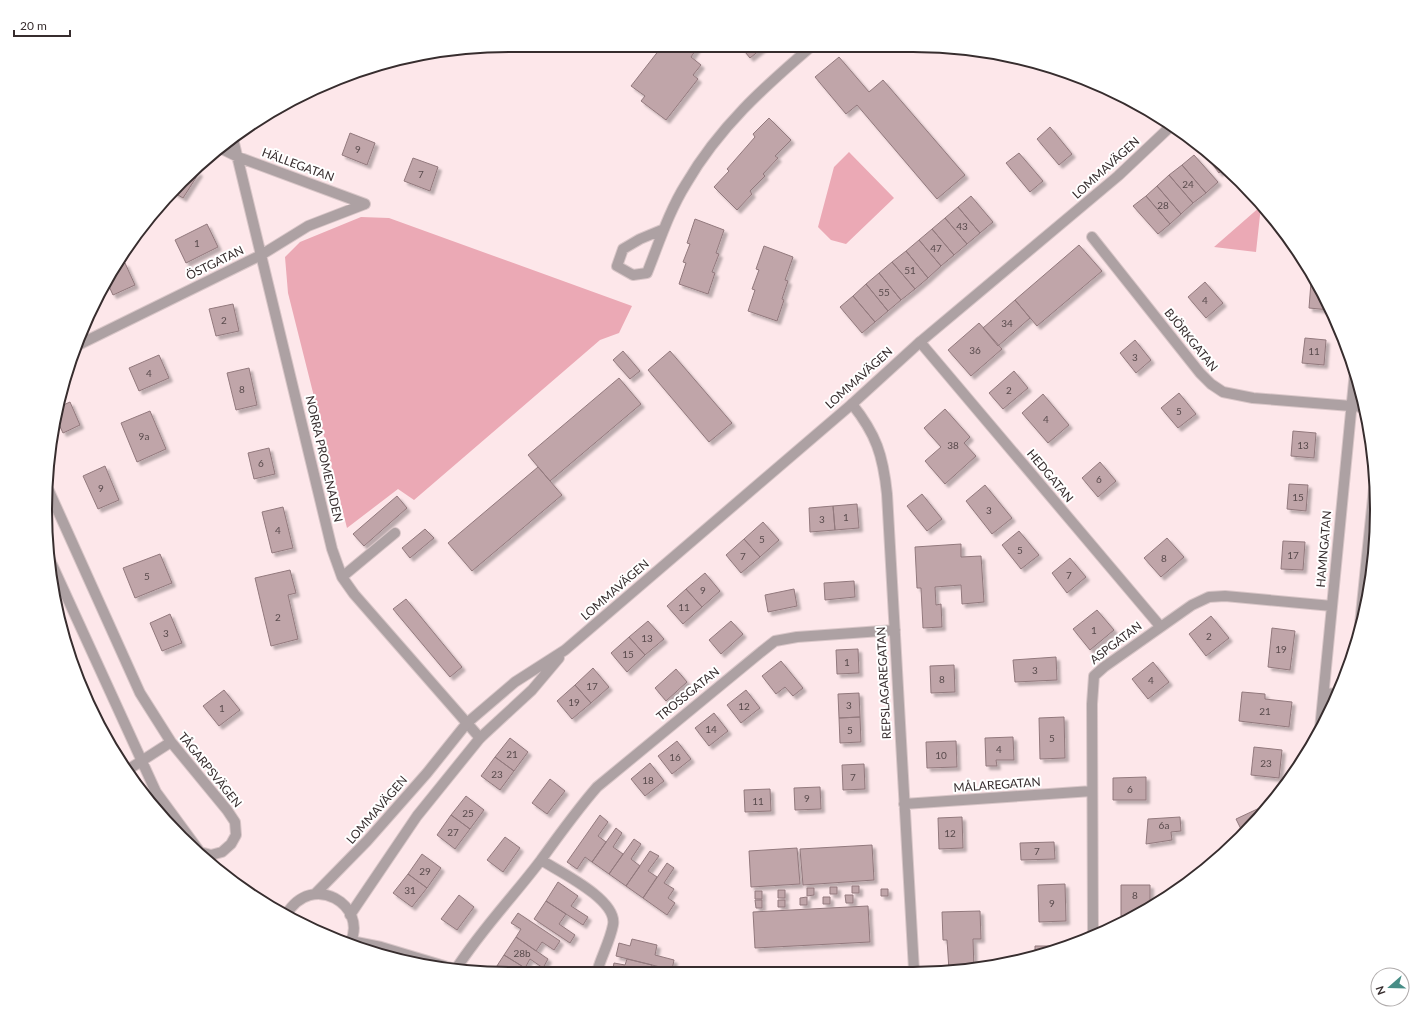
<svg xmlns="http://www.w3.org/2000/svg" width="1422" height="1019" viewBox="0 0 1422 1019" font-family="Lato,sans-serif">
<defs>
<filter id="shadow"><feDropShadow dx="3.5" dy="3.5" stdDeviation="1" flood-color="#0004"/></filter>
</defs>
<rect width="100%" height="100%" fill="#fde7ea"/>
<path fill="#eba9b5" d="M849 152 894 198 846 244 831 240 818 227 834 167Z
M1261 206 1256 252 1214 247Z
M361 217 389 218 632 306 619 333 600 340 414 500 398 489 347 528 288 293 285 257 300 242Z"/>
<path fill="#c0a5a9" stroke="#92797d" filter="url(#shadow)" d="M663 45H699L691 57 701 65 693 75 698 79 666 120 641 101 645 96 631 86Z
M743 45H764L765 46 750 58 741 47Z
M839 57 869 92 883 80 965 175 937 199 857 105 846 114 815 77Z
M769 118 791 140 775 156 778 158 763 174 765 176 750 191 752 194 737 210 714 187 729 171 727 169 755 137 753 134Z
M1050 127 1072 154 1059 165 1037 139Z
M350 133 375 143 367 165 342 155Z
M1197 144 1219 160 1226 167 1219 173Z
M1019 153 1043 181 1030 192 1006 163Z
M1194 155 1218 182 1206 193 1182 165Z
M413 158 438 167 430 191 404 181Z
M1182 165 1206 193 1193 203 1169 175Z
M197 171 199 173 183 198 173 192Z
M1169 175 1193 203 1181 214 1157 186Z
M1157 186 1181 214 1170 224 1146 196Z
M971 196 993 222 980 233 958 207Z
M1146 196 1170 224 1158 234 1133 206Z
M958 207 980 233 967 244 945 218Z
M945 218 967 244 954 255 932 229Z
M695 219 724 230 716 253 719 254 712 272 715 273 708 294 679 284 686 263 683 262 690 244 687 243Z
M207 224 218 247 186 263 175 240Z
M932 229 954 255 941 266 919 240Z
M919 240 941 266 928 278 906 251Z
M1079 245 1102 271 1037 326 1015 300Z
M764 246 793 257 785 280 788 281 782 299 784 300 777 321 748 311 755 290 752 289 759 270 756 269Z
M906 251 928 278 915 289 892 262Z
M892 262 915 289 901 300 879 273Z
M125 263 135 285 113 295 107 282 119 265Z
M879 273 901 300 888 311 866 284Z
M1205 282 1223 303 1206 318 1188 297Z
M1311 282 1317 283 1330 310 1309 308Z
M866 284 888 311 875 322 853 296Z
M853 296 875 322 862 333 840 307Z
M1015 300 1030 318 998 346 983 328Z
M233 304 239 331 216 336 209 309Z
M979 323 1002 349 971 376 948 350Z
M1305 338 1326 340 1324 365 1302 363Z
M1135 340 1151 360 1136 373 1120 353Z
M623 351 640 371 630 379 613 360Z
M670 351 732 423 709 442 648 370Z
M159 355 169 378 139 391 129 368Z
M249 368 257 405 236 410 227 373Z
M1014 371 1028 388 1003 409 989 393Z
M619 378 641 404 550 481 528 455Z
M1179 393 1196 414 1178 428 1161 408Z
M1043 394 1069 425 1048 443 1022 413Z
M70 402 80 425 63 433 56 418 59 407Z
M945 409 970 437 964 443 976 456 945 484 925 461 941 447 924 428Z
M150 411 166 449 137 462 121 423Z
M1293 431 1316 433 1314 458 1291 456Z
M269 448 275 474 254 479 248 453Z
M1100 462 1116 481 1098 497 1082 478Z
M105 466 119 500 98 509 83 476Z
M538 467 562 495 472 571 448 543Z
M1289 484 1308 485 1306 511 1287 509Z
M985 485 1012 518 992 534 966 501Z
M922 494 942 519 927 531 907 506Z
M397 496 407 508 364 546 353 534Z
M857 504 859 528 835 530 833 506Z
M833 506 835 530 810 532 809 508Z
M283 507 293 548 272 553 262 512Z
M763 522 779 540 760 557 744 539Z
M425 529 434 538 410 558 402 548Z
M1019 531 1039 555 1021 569 1002 545Z
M1167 538 1184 557 1161 577 1144 558Z
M744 539 760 557 741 573 726 555Z
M1283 541 1305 542 1303 570 1281 569Z
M961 544V557L981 556 984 602 962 604 961 585 935 587 936 605 941 604 942 627 923 628 921 588H917L915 547Z
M160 554 172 583 135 598 123 568Z
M1070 558 1086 577 1067 593 1052 573Z
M290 570 296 593 288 595 298 639 271 646 255 578Z
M705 573 720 591 702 607 686 589Z
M854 581 855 597 825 600 824 583Z
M686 589 702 607 683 624 667 606Z
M794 589 797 606 768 612 765 595Z
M406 599 462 667 450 677 393 609Z
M1097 610 1114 630 1090 650 1073 629Z
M170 614 182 643 162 651 150 623Z
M1211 616 1229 638 1206 656 1189 634Z
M648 621 664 639 645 655 629 637Z
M731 621 743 634 721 654 709 640Z
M1272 628 1295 631 1290 670 1268 667Z
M629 637 645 655 627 672 611 653Z
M858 649 859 673 837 674 836 650Z
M1056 657 1057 680 1015 682 1013 660Z
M781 661 803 688 793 696 785 687 776 694 762 676Z
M1153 662 1169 682 1148 699 1132 679Z
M954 665 955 692 931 693 930 666Z
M593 668 609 687 591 703 575 685Z
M676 669 687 682 666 701 655 688Z
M575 685 591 703 572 719 557 701Z
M224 690 240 710 219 726 203 706Z
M746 690 760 708 741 723 727 705Z
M1242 692 1265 694V699L1292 702 1289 727 1239 721Z
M859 693 860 717 839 718 838 694Z
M714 713 728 731 709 746 695 728Z
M860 717 861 742 840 743 839 718Z
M1064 717 1065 758 1040 759 1039 718Z
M1013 737 1014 760H996L997 766H986L985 738Z
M510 738 528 752 514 771 495 757Z
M677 741 691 759 672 774 658 756Z
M956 741 957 767 927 768 926 742Z
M1254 747 1282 750 1279 778 1251 775Z
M495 757 514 771 500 790 481 776Z
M650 763 664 781 645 796 631 779Z
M864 764 865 789 843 790 842 765Z
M1146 777V800H1113V778Z
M550 779 565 791 547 814 532 803Z
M820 787 821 809 795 810 794 788Z
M770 789 771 811 745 812 744 790Z
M466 796 484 810 470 829 451 815Z
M1268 804V806L1243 833 1236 819Z
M451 815 470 829 455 849 437 835Z
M600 815 608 822 598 836 606 842 592 862 585 857 577 869 567 862Z
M962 817 963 848 939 849 938 818Z
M1180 817 1181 831 1171 832 1172 840 1146 844 1148 819Z
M616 828 622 833 613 847 623 854 609 874 592 862Z
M505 837 520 848 503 872 487 860Z
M634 839 641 844 631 859 640 866 626 886 609 874Z
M1054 842 1055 859 1021 860 1020 843Z
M872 845 874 880 803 885 800 849Z
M797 848 800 884 751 887 749 851Z
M650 851 659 856 648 871 657 877 643 898 626 886Z
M422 854 441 868 427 888 408 874Z
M667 863 674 868 664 883 674 889 668 898 675 903 667 915 643 898Z
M408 874 427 888 412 907 393 893Z
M558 882 578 896 571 906 588 917 583 925 546 901Z
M1065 884 1066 921 1039 922 1038 885Z
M1121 885H1150V905L1133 916H1121Z
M852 886H859V893H852Z
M830 887H837V894H830Z
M807 888H814V895L807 896Z
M881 889H888V896H881Z
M778 890H785V898H778Z
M755 891H762V899H755Z
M459 895 474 907 457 930 441 919Z
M845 895H853V903H846Z
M807 897V905H800V898Z
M823 897H830V904H823Z
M755 900H762V908H756Z
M778 900H785V907H778Z
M546 901 566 914 559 924 575 935 570 943 534 919Z
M868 906 870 942 755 948 753 912Z
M980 911 981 939H973L974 970H949L947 940H943L942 912Z
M518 913 560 941 554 950 542 942 536 951 516 937 521 929 511 923Z
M516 937 548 959 543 968 530 959 525 968 504 955Z
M632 939 657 945 655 955 674 960 672 970 616 956 619 943 630 946Z
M1035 946H1052V951L1035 957Z
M504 955 525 968 532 973H494L493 972Z
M627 959 652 965 650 972H612L614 963 625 965Z"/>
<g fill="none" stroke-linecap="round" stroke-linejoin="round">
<g stroke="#d9c6c8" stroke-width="12">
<path id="minor" d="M233 139 332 549 342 577 354 594 480 738
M222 149 238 157 365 204
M664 229 640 239 623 249 617 266 633 275 647 273C659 243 669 211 686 184 719 127 764 87 813 45
M1092 237 1200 373 1211 384 1223 392 1253 398 1363 407
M920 342 1160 626
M76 346 261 255 308 226 365 204
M852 404C876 434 883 455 887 494L914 970
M49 491 140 693 171 742 227 810 235 822 236 835 231 844 222 852 211 855 200 852 156 792 49 558
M342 577 395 533
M1359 634 1374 488
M1324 693 1337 694
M1320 729 1355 371
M129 769 171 742
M904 804 1092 791
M541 860C560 872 618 900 613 925 610 941 601 957 597 972
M1093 936 1092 704 1094 676 1104 667 1192 605 1209 597 1225 596 1332 606
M351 941 381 947 451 968
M456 969C481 930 513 897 541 860 559 835 577 810 597 787L761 652 775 641 797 637 895 630"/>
</g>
<g stroke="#d9c6c8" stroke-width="12">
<path id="tertiary" d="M316 893 367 841 427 773 467 723 515 682 565 650 852 404 920 342 1118 176 1171 126
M286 915C312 870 369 906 350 943
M350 915 417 816 480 738 532 690 559 658"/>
</g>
<use href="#minor" stroke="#ada1a3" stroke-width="10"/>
<use href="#tertiary" stroke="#ada1a3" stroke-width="10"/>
</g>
<g text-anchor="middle" stroke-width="4" stroke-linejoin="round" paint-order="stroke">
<g font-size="10" fill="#594b4d">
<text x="358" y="153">9</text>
<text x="421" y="178">7</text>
<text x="1188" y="188">24</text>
<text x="1163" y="209">28</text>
<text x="962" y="230">43</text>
<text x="197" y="247">1</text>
<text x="936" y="252">47</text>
<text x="910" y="274">51</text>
<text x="884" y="296">55</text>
<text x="1205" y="304">4</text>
<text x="224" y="324">2</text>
<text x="1007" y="327">34</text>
<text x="975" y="354">36</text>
<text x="1314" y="355">11</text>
<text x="1135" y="361">3</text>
<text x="149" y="377">4</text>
<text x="242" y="393">8</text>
<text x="1009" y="394">2</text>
<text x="1179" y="415">5</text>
<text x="1046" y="423">4</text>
<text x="144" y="440">9a</text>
<text x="953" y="449">38</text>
<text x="1303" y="449">13</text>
<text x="261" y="467">6</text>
<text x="1099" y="483">6</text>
<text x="101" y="492">9</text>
<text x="1298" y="501">15</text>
<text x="989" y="514">3</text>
<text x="846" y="521">1</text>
<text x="822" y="523">3</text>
<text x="278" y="534">4</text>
<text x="762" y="543">5</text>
<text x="1020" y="554">5</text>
<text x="1293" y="559">17</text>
<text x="743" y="560">7</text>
<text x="1164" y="562">8</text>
<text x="1069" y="579">7</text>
<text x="147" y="580">5</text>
<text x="703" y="594">9</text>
<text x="684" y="611">11</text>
<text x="278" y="621">2</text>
<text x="1094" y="634">1</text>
<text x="166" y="637">3</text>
<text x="1209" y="640">2</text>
<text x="647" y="642">13</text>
<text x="1281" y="653">19</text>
<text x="628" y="658">15</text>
<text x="847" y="666">1</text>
<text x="1035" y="674">3</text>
<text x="942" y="683">8</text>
<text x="1151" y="684">4</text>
<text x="592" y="690">17</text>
<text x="574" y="706">19</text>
<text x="849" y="709">3</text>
<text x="744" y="710">12</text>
<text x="222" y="712">1</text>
<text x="1265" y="715">21</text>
<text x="711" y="733">14</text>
<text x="850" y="734">5</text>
<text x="1052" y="742">5</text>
<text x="999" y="753">4</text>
<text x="512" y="758">21</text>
<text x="941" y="759">10</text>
<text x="675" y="761">16</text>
<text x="1266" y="767">23</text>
<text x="497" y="778">23</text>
<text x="853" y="781">7</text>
<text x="648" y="784">18</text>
<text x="1130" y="793">6</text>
<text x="807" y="802">9</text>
<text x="758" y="805">11</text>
<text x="468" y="817">25</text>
<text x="1164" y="829">6a</text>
<text x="453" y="836">27</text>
<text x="950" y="837">12</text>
<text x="1037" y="855">7</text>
<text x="425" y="875">29</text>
<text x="410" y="894">31</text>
<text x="1135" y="899">8</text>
<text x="1052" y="907">9</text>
<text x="522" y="957">28b</text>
</g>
<g font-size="12" fill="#372d2e" stroke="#fff">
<text transform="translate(298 165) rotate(20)" y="4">HÄLLEGATAN</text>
<text transform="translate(1106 168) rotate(-42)" y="4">LOMMAVÄGEN</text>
<text transform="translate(215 263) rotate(-26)" y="4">ÖSTGATAN</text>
<text transform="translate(1191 340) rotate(51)" y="4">BJÖRKGATAN</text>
<text transform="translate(859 378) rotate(-42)" y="4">LOMMAVÄGEN</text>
<text transform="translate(324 459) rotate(77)" y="4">NORRA PROMENADEN</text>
<text transform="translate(1050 476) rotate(50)" y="4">HEDGATAN</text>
<text transform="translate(1324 549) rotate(-85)" y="4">HAMNGATAN</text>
<text transform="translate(615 590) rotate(-41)" y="4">LOMMAVÄGEN</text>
<text transform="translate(1116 643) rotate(-37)" y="4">ASPGATAN</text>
<text transform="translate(884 683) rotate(-93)" y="4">REPSLAGAREGATAN</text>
<text transform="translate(688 694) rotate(-39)" y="4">TROSSGATAN</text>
<text transform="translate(210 770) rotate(51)" y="4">TÅGARPSVÄGEN</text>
<text transform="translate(997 785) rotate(-4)" y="4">MÅLAREGATAN</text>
<text transform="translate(377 810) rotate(-49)" y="4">LOMMAVÄGEN</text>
</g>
</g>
<path d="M0 0H1422V1019H0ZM509 52H913A457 457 0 0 1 1370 509V510A457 457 0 0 1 913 967H509A457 457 0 0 1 52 510V509A457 457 0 0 1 509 52Z" fill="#fff" fill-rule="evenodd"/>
<path fill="none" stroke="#372d2e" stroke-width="2" d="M509 52H913A457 457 0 0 1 1370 509V510A457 457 0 0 1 913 967H509A457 457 0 0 1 52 510V509A457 457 0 0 1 509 52Z"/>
<g transform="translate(1390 987) rotate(250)"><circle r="19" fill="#ffffff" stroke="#afabab"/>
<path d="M0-3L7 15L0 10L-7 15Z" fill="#478d86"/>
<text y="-6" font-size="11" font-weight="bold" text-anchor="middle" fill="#372d2e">N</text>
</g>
<path d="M14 30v6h56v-6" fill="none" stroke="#372d2e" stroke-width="2"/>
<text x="20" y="30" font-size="12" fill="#372d2e" stroke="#ffffff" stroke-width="3" paint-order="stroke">20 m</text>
</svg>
